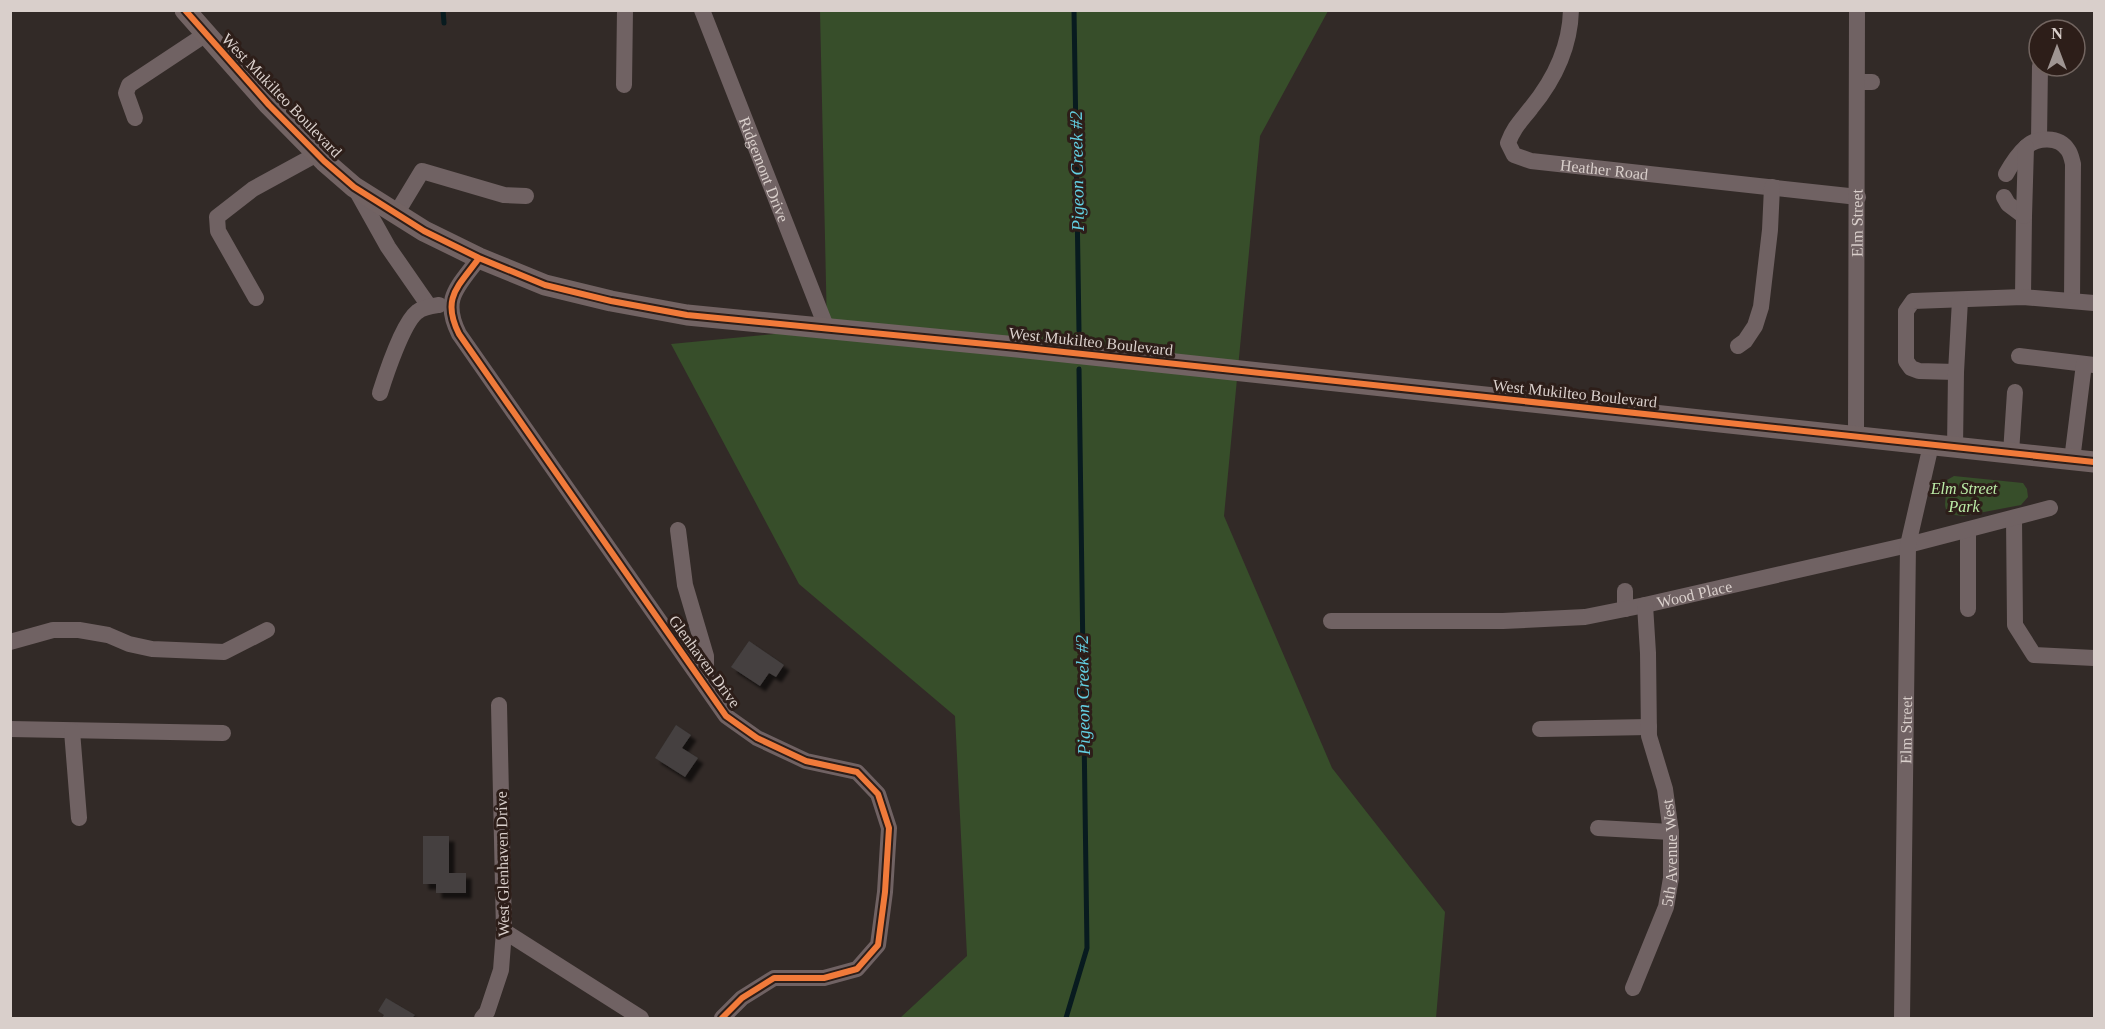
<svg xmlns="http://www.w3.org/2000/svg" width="2105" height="1029" viewBox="0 0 2105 1029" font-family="'Times New Roman',serif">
<defs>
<filter id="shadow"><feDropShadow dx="5.5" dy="5.5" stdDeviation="1.5" flood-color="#0009"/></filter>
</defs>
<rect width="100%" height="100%" fill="#322a27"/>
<path fill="#374e2a" d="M820 11H1328L1260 136 1224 516 1332 768 1445 912 1436 1018H900L967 956 955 716 799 584 671 344 827 329Z
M1954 476 2023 483 2027 489 2028 497 2021 505 1963 516 1947 514 1945 505 1947 480Z"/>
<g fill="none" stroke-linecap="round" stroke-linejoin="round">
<path stroke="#081b1f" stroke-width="5" d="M443 10 444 23
M1074 10 1079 331
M1066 1018 1087 948 1079 369"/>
</g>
<path fill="#444040" filter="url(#shadow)" d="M749 641 784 665 776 677 769 673 760 686 731 667Z
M676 725 691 735 682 748 698 758 685 777 655 758Z
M423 836H449V873H466V893H436V884H423Z
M386 998 415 1015 412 1018H382L384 1015 378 1011Z"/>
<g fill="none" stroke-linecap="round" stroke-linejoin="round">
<g stroke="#706263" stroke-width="16">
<path id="s1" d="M702 10 827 329"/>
<path id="s2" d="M1571 10C1570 47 1554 80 1531 108 1521 121 1514 127 1508 143L1514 155 1531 161 1858 197"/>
<path d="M1857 82H1872"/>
<path d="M624 85 625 10"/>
<path d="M135 118 126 93 129 85 206 34"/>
<path d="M2039 140 2040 66"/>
<path d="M2006 174C2011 165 2018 154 2026 147 2037 137 2059 136 2068 150 2071 154 2072 160 2073 164L2072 301"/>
<path d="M355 188 388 247 429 306"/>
<path d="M2004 197 2008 204 2024 216 2023 297"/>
<path d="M396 214 422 171 504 195 526 196"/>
<path d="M2024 216 2026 147"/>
<path d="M479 258C458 287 441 298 459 334L726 716 757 738 806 761 857 772 878 794 889 828 885 892 878 945 857 969 824 978H774L742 998 722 1018"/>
<path d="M256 298 218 231 217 217 253 189 317 154"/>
<path d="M1738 346 1745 341 1755 326 1761 307 1770 230 1772 187"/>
<path d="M2019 356 2094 365"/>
<path d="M1956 372 1919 371 1911 368 1906 361V311L1913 301 2023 297 2094 303"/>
<path d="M380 393C386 374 403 323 417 312 423 307 432 306 439 305"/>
<path id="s3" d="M1856 436 1857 10"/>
<path d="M1955 448 1956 372 1960 300"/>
<path d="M2011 453 2015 392"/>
<path d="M2072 460 2084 364"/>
<path d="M2014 518 2015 625 2034 655 2094 658"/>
<path d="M678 530 685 585 706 656V687"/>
<path d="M1968 530V609"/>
<path d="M1625 591V609"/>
<path id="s4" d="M1331 621H1503L1585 617 1645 605 1908 545 2050 508"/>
<path d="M10 642 53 630H79L108 635 129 644 152 649 224 652 267 630"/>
<path d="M10 729 223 733"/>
<path d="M1540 729 1649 727"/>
<path d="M72 731 79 818"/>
<path d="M1598 828 1671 832"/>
<path d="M504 931 641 1018"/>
<path id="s5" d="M1633 988 1666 907 1671 878V832L1665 789 1649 736 1648 653 1645 605"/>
<path d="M482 1018 487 1012 501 970 504 931 499 705"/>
<path id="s6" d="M1902 1018 1908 545 1931 445"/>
</g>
<path stroke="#726363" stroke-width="21" d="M185 10 269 105 324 161 354 187 424 231 479 258 545 285 611 301 687 315 1017 347 2094 462"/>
<g stroke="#2d1e19" stroke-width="10">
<path id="cycleway" d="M185 10 269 105 324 161 354 187 424 231 479 258 545 285 611 301 687 315 1017 347 2094 462
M479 258C458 287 441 298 459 334L726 716 757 738 806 761 857 772 878 794 889 828 885 892 878 945 857 969 824 978H774L742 998 722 1018"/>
</g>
<use href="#cycleway" stroke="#f17a3a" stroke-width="6"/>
</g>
<g text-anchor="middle" stroke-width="6" stroke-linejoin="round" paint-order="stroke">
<g font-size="16" fill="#d9cfcb" stroke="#2d1e19">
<text transform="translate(282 95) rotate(46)" y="6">West Mukilteo Boulevard</text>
<text dy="6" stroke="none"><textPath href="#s2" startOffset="255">Heather Road</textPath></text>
<text dy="6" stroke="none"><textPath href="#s1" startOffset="171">Ridgemont Drive</textPath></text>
<text dy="6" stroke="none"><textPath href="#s3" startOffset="213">Elm Street</textPath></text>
<text transform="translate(1091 341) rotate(6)" y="6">West Mukilteo Boulevard</text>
<text transform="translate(1575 393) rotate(6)" y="6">West Mukilteo Boulevard</text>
<text dy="6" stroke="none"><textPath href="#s4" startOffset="366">Wood Place</textPath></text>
<text transform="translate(705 661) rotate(54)" y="6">Glenhaven Drive</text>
<text dy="6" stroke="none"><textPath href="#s6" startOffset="288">Elm Street</textPath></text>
<text dy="6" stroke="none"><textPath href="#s5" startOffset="142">5th Avenue West</textPath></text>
<text transform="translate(502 864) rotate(-91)" y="6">West Glenhaven Drive</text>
</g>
<g font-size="16" font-style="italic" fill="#bceca7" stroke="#2d1e19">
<text x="1964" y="494">Elm Street<tspan x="1964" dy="18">Park</tspan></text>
</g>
<g font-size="18" font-style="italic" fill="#63d1e4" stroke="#2d1e19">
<text transform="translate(1077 171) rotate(-91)" y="6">Pigeon Creek #2</text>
<text transform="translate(1083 695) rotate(-91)" y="6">Pigeon Creek #2</text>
</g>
</g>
<rect width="2105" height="1029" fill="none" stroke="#d9cfcb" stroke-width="24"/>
<g transform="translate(2057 48)"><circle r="28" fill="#2d1e19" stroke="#726560" stroke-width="1.5"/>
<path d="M0-4.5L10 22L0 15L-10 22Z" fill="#9f9592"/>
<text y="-9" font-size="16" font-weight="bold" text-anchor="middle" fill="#d9cfcb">N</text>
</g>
</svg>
